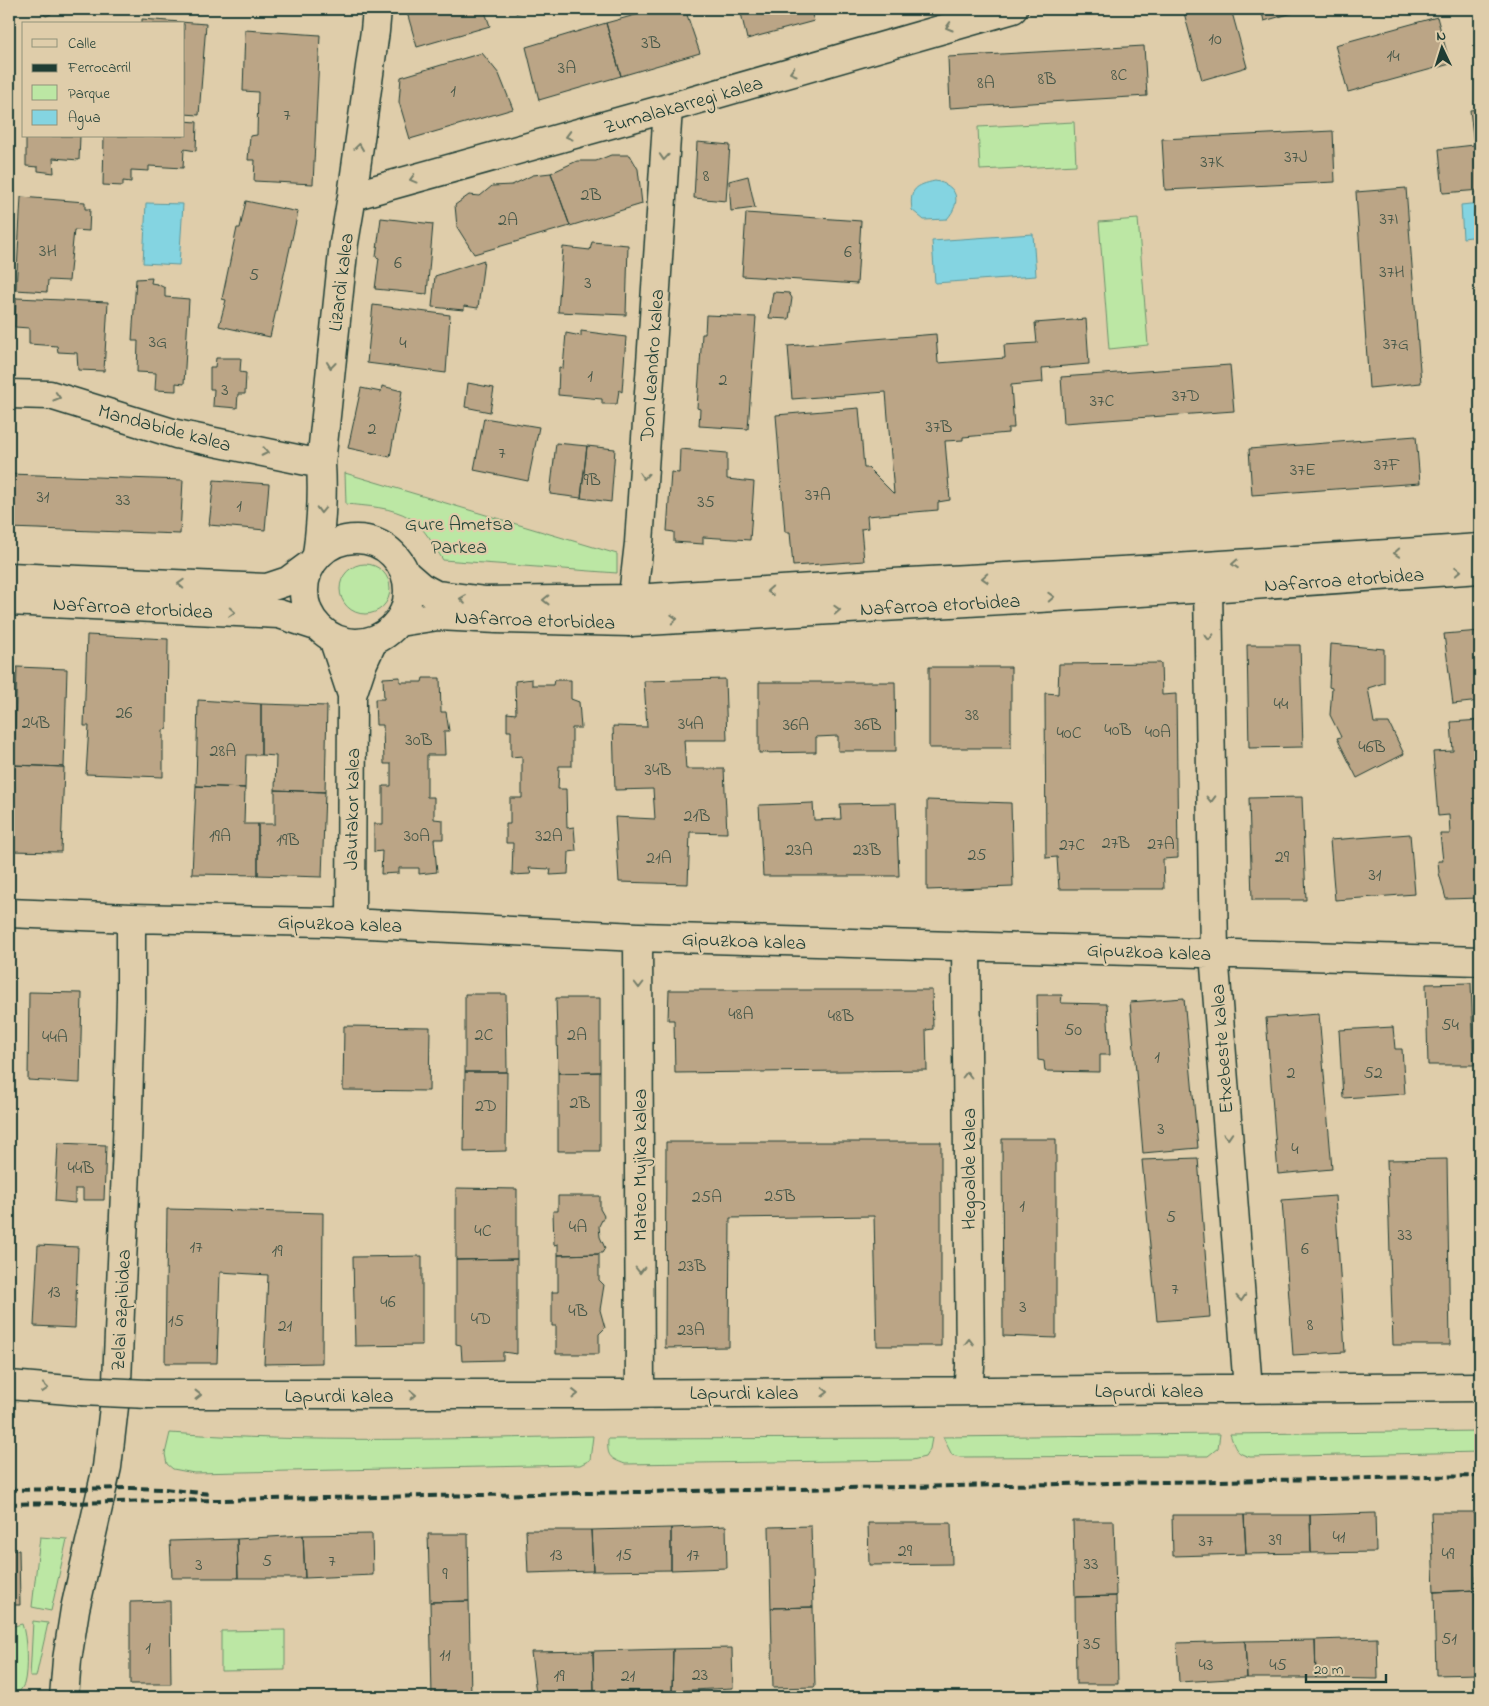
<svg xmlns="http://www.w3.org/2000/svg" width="1489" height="1706" viewBox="0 0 1489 1706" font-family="'Indie Flower',sans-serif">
<rect width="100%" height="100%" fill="#dfcdaa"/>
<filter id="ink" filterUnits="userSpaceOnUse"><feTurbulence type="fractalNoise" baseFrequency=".02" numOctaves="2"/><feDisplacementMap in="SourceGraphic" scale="10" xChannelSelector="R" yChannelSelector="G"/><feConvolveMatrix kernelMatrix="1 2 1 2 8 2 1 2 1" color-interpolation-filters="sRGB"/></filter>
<g filter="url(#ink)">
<path fill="#bce7a4" stroke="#6e926c" d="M1074 122 1076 165 980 170 978 127Z
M1138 219 1148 345 1109 349 1099 222Z
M345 473 617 554V573L443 560C434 546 425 528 410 518 392 507 366 506 346 504Z
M340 589a25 25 0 1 1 50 0a25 25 0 1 1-50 0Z
M1480 1431V1452L1250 1457C1235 1453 1235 1448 1230 1434Z
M170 1433C311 1443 452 1439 593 1436L590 1460 580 1465 194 1473 173 1469 167 1464 165 1454Z
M1220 1434 1218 1448 1208 1456 960 1457 952 1455 943 1437Z
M932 1438 930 1449 925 1457 912 1460 625 1464C609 1458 607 1456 608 1439Z
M40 1537 67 1539 51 1611 32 1607Z
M33 1621 48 1623 36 1677H30Z
M22 1624C27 1637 28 1670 24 1684 22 1689 18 1693 15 1697H9L10 1627Z
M285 1630V1670L221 1671V1631Z"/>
<path fill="#84d4e1" stroke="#5c989c" d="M935 181C958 185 962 202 947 219L924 220 912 210C909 189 916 185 935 181Z
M146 203 183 204 179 265 143 263Z
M1480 203V236L1463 238 1461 205Z
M1033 234 1036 276 935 283 932 241Z"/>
<path fill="#bba586" stroke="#1f3d34" d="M38 9H51V14L46 16Z
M406 9H484L490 26 417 47Z
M515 9H531L516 13Z
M657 9H685L700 53 621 76 606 23Z
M735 9H810L814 21 747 39 741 13 736 14Z
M1183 9H1231L1247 67 1202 80Z
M1261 9H1307L1264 21Z
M1437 17 1450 64 1348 92 1335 45Z
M142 19 206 24 199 115 184 114V24H142Z
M606 23 621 76 539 100 526 47Z
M245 30 320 35 313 184 254 181 255 160H248L250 136 257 135 258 92 243 91Z
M1144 46 1147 96 950 108 948 57Z
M482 53 499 74 513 109 410 139 399 102 401 77Z
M1480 109V190L1443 193 1439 149 1474 145 1470 110Z
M184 121 197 122 196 151 184 149 183 168 149 166V171L131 170V182L123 181V186L103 185 104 136H184Z
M1333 131 1335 182 1165 190 1162 139Z
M26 136H80L79 160 53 158 54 173 38 171V167L26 166Z
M697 142 730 145 726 201 694 198Z
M611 155H630L638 169 642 204 570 226 551 173 577 161H596Z
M551 173 570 226 474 254 457 227 455 205 469 195 480 196 492 186 512 185 533 175Z
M748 176 755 208 731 211 729 181Z
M1406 188 1421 383 1369 388 1356 192Z
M21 197 85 202V209H90L89 231 74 230 69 281 48 280 47 292 16 290Z
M246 201 298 212 270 337 219 326 226 300 222 299 237 228H240Z
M746 213 861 221 857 284 742 276Z
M381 218 433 224 427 294 375 289 379 258 376 257Z
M592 242 628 245 626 315 558 312 563 247 590 250Z
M484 260 478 308 464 306V310L432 307 435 276Z
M152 278 151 283 157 284 165 288V297L189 299 184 384 176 383V391L155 390 156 373 137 372 138 341H132L136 279Z
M1480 290V315L1478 291Z
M773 292 789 293 792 298 789 319 769 318Z
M16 298 108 302 104 371 78 370 77 353 58 352 57 346 29 344V328L15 327Z
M373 305 450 315 446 373 367 363Z
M706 315 756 317 748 429 699 426 700 409 697 408 702 334H705Z
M1086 319 1089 364 1042 368 1043 382 1011 385 1014 428H1008V433L963 437V440L945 441 950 500 938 502V510L867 516 868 528 861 529 864 561 793 566 790 532H785L776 415 859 408 864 468H868L894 494 886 392 792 399 788 346 936 334 938 363 1005 358 1004 345 1037 343 1035 323Z
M581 331 626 337 622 392 619 390 617 404H602V399L558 395 559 367 563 368 566 333 581 336Z
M216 358H241L240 372 246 373 245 394H238L237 408 213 406 214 389H210V367H215Z
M1230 365 1234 411 1064 423 1061 377Z
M1477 382H1480V422Z
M468 383 494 388 490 412 465 407Z
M382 386 402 391 390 457 348 448 361 388 381 392Z
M484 418 539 427 528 481 474 470Z
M1416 436 1420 483 1252 495 1249 449Z
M556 443 587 446 581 498 550 494Z
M587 446 615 449 611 502 581 498Z
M680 449 727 453V479L754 482 750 540 703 537V544L674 542V532L667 531 671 472 679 473Z
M9 474 183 480 180 534 9 528Z
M214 480 269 484 265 530 209 525Z
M1480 631V701L1453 704 1444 634Z
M87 635 168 639 167 729 163 730V777L86 774 89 726H84Z
M1331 644 1384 649V683L1368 688 1374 723H1389L1404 754 1357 778 1337 738 1341 737 1330 715 1332 688 1329 687Z
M1247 645H1300L1303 747 1249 748Z
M1161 663 1162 695 1176 694 1178 858 1163 859 1164 889H1059L1057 857 1046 858 1045 693 1058 694 1059 664Z
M17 667 67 669 64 767 14 765Z
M929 667H1011V748H929Z
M400 677V682H422L423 678H440L441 712H446L449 731H444L445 755H427V797H434V819L443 820V839H434L437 872 419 874V868H399V873L381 874 382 851 374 852V824H383V786H391V764H384L383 725H376L375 699H384L383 678Z
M532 679V685H553L554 680H571V699L579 702 581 728H572V766H559L558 789H566L567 828 574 827 576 851 569 852 568 874 550 875 551 869 529 868 531 874 512 875 513 843H506V824H510V798H522V756L511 757V731H507V713L516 714 515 681Z
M725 679 727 740H684L686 769H724L727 833 690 832 688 884 619 882 615 817 655 819 653 789 615 790 613 726 647 727 644 681Z
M759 682H895L896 751H838V736L816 737V752L759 753Z
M198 700 261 704V755H246L245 788 196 786Z
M261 704 327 706 325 792 275 790 276 756 261 755Z
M1480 720V898L1446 899 1439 873 1438 861H1443L1440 834H1450L1449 815 1438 816 1433 752 1453 751 1451 722Z
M14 765 64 767 61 852 9 851V800H12Z
M196 786 245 788 244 824H258V875L192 874Z
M275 790 325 792 322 877 258 875V824H275Z
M1302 797 1306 900H1252L1249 798Z
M927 800 1011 803 1013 887 927 890Z
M813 803 814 820 841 819 840 804 896 803 899 876H763L759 805Z
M1410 834 1415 894 1335 900 1330 840Z
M1471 983 1474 1065H1428L1426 984Z
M669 990H932L933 1029 926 1030 927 1070 675 1073 674 1020H668Z
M29 992 82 993 80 1083 28 1080Z
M465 994H506L507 1072H465Z
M1037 995H1062L1061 1003 1107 1004 1110 1055H1100V1072L1045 1071 1044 1061 1038 1060Z
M556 998H600V1072L558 1073Z
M1184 998 1198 1148 1143 1153 1130 1002Z
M1319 1014 1332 1169 1278 1174 1266 1018Z
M344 1026 430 1027 429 1091 343 1090Z
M1393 1027 1395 1049H1402L1405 1094 1343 1098 1339 1030Z
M465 1072H507L506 1151 464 1152Z
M600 1072V1151H558V1073Z
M1002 1139H1056V1338L1003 1336Z
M666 1142H941V1346H877L874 1216 730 1218 729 1347 665 1348Z
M58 1143 106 1145 104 1200H83V1189H75V1203L55 1201Z
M1198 1158 1210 1317 1157 1321 1142 1160Z
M1447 1159 1450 1345H1393L1387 1160Z
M456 1188 517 1189V1259L456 1260Z
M558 1196H600V1209L604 1216 599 1226 600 1237 605 1248 602 1253H599V1254L558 1255V1244L554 1245 553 1211H558Z
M1335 1196 1345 1352 1293 1355 1282 1200Z
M167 1209 323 1213 322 1363 264 1364 268 1275 220 1272 217 1363H165Z
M38 1245 78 1247 75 1328 34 1326Z
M599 1254V1280L604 1285 600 1310 605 1328 599 1334V1354H556V1326H552V1292H558V1255Z
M422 1256V1345L355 1346 353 1257Z
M517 1259V1354L503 1352V1360L462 1361 461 1345 456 1344V1260Z
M1431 1512H1474L1475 1590 1434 1592Z
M1375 1513 1376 1552 1311 1553 1310 1515Z
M1172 1515H1244L1246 1554 1173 1556Z
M1244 1515H1310L1311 1553 1246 1554Z
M1073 1521H1114L1116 1596 1075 1597Z
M868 1523H951L952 1564 869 1565Z
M726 1526 727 1568 671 1570V1528Z
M811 1526 813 1607 771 1608 769 1527Z
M671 1528V1570L593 1571 591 1530Z
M526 1530H591L593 1571 528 1573Z
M372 1534 373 1575 305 1578 303 1535Z
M428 1534H468L469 1601 430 1602Z
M303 1535 305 1578H238L237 1539Z
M237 1539 238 1578H172L170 1541Z
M19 1550 20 1605H9V1551Z
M1475 1590 1477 1674 1436 1675 1434 1592Z
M1116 1596 1118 1684H1076L1075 1597Z
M170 1601 171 1684H130V1602Z
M469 1601 471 1696 432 1697 430 1602Z
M813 1607 815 1687 773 1688 771 1608Z
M1377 1638 1378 1679 1316 1678 1315 1640Z
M1315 1640 1316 1678H1247L1245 1641Z
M1245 1641 1247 1678 1179 1682 1177 1643Z
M732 1648 733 1688 672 1691 673 1649Z
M673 1649 672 1691H594L593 1651Z
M593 1651 594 1691 536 1694 531 1652Z"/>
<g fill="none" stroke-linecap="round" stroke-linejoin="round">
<g stroke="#1f3d34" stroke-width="31">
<path id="minor" d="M352 196 668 108 1013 9
M9 394 50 395 176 434 321 464
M317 555C321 525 323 495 321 464L344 243 352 196 375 31 377 9
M1208 588 1214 953 1248 1389
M630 622 639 543 668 108
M333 638 352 695
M9 913 131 918 327 922 638 937 1480 961
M351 923 352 695 362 665 373 641
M638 937 640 1393
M966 946 970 1366 968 1391
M9 1385 81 1391
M149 1394H600L1480 1387
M64 1697 67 1660 75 1609 107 1467 117 1381 127 1145 131 999V918"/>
</g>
<g stroke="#1f3d34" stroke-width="31">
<path id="highway" d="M304 591a52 52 0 1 1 104 0a52 52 0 1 1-104 0Z
M406 574 421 587 436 595 484 601 633 599 910 582 1159 569 1480 548
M9 577 267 588 288 581 311 564
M9 601 279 614 316 626
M399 622 438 616 497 619 630 622 1208 588 1480 569"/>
</g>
<use href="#minor" stroke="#dfcdaa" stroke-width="28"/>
<use href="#highway" stroke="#dfcdaa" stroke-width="28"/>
<path stroke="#1f3d34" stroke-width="4" stroke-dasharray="8 4" stroke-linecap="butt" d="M9 1490 131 1488 164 1489 211 1494
M9 1504 1480 1476"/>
<g stroke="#1f3d34" stroke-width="31" stroke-linecap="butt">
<path id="minor-bridge" d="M81 1391 149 1394"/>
</g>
<use href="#minor-bridge" stroke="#dfcdaa" stroke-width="28"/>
</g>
<defs><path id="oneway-chevron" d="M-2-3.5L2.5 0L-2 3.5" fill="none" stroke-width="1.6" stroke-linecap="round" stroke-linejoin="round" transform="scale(1.25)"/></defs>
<g stroke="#757e69">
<use href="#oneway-chevron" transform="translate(949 27) rotate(164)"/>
<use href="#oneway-chevron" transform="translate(793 72) rotate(164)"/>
<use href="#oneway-chevron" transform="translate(569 136) rotate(165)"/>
<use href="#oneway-chevron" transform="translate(359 147) rotate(-82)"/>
<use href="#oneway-chevron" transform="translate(664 157) rotate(94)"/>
<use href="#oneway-chevron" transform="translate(413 179) rotate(165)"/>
<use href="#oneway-chevron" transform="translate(331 365) rotate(96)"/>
<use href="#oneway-chevron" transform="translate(57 397) rotate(16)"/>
<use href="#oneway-chevron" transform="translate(265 452) rotate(12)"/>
<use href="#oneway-chevron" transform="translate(644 476) rotate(94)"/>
<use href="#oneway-chevron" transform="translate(321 510) rotate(92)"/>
<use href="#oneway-chevron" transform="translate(1397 553) rotate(176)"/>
<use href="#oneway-chevron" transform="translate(1235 564) rotate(176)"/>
<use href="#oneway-chevron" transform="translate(1458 571) rotate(-4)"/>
<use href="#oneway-chevron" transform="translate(985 578) rotate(177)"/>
<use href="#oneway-chevron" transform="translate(181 584) rotate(-177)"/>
<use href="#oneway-chevron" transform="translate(770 591) rotate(176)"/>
<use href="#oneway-chevron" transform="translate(1051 597) rotate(-3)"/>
<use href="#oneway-chevron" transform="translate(463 599) rotate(-172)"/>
<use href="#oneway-chevron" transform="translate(546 600) rotate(179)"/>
<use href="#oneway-chevron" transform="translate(837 610) rotate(-3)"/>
<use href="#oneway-chevron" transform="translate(232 612) rotate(3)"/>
<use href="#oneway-chevron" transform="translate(674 619) rotate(-3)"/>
<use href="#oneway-chevron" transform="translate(1209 637) rotate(89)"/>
<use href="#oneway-chevron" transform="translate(1211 799) rotate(89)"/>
<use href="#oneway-chevron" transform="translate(639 985) rotate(90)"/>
<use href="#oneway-chevron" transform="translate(967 1075) rotate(-90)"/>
<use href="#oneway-chevron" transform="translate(1228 1136) rotate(86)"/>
<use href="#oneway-chevron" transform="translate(640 1270) rotate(90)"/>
<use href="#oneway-chevron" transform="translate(1241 1298) rotate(86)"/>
<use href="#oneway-chevron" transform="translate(969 1342) rotate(-90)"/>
<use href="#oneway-chevron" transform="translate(45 1388) rotate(5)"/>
<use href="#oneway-chevron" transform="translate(825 1392)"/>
<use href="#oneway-chevron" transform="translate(575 1394)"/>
<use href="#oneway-chevron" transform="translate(198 1395)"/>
<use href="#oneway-chevron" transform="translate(413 1395)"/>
</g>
</g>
<g text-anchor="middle" stroke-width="4.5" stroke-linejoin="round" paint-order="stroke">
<g font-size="18" fill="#465748">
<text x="1215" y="44">10</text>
<text x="651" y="48">3B</text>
<text x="1393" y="61">14</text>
<text x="567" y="73">3A</text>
<text x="1119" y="80">8C</text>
<text x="1047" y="84">8B</text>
<text x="986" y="88">8A</text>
<text x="453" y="96">1</text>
<text x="287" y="120">7</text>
<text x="1296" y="162">37J</text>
<text x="1212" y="167">37K</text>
<text x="706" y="181">8</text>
<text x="591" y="200">2B</text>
<text x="1389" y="224">37I</text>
<text x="508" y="225">2A</text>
<text x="48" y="256">3H</text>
<text x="848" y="257">6</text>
<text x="398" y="268">6</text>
<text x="1392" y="277">37H</text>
<text x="254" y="280">5</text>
<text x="588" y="288">3</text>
<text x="158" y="347">3G</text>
<text x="403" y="348">4</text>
<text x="1396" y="349">37G</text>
<text x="590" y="381">1</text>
<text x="723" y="385">2</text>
<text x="225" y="395">3</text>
<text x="1186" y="401">37D</text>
<text x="1102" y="406">37C</text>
<text x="939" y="432">37B</text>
<text x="372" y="434">2</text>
<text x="502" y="458">7</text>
<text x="1387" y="470">37F</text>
<text x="1303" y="475">37E</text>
<text x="592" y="485">9B</text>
<text x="818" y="500">37A</text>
<text x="43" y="502">31</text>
<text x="123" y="505">33</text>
<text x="706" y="507">35</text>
<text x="239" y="511">1</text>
<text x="1281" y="709">44</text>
<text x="124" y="718">26</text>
<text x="972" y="720">38</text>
<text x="36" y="728">24B</text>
<text x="691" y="729">34A</text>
<text x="796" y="730">36A</text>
<text x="868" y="730">36B</text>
<text x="1118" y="735">40B</text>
<text x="1158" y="737">40A</text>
<text x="1069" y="738">40C</text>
<text x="419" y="745">30B</text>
<text x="1372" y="752">46B</text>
<text x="223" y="756">28A</text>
<text x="658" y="775">34B</text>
<text x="697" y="821">21B</text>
<text x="220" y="841">19A</text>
<text x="417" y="841">30A</text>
<text x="549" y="841">32A</text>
<text x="288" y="845">19B</text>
<text x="1116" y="848">27B</text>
<text x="1161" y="849">27A</text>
<text x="1072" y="850">27C</text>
<text x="799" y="855">23A</text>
<text x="867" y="855">23B</text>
<text x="977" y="860">25</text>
<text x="1282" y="862">29</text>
<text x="659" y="863">21A</text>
<text x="1375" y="880">31</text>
<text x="741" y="1019">48A</text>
<text x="841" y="1021">48B</text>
<text x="1450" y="1030">54</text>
<text x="1073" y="1035">50</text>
<text x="484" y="1040">2C</text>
<text x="577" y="1040">2A</text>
<text x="55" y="1042">44A</text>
<text x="1157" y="1062">1</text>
<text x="1291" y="1078">2</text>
<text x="1373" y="1078">52</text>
<text x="580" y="1108">2B</text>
<text x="486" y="1111">2D</text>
<text x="1161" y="1134">3</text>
<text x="1295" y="1154">4</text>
<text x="81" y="1173">44B</text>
<text x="780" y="1201">25B</text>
<text x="707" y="1202">25A</text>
<text x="1022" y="1211">1</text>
<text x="1171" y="1222">5</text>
<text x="578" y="1232">4A</text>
<text x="483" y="1236">4C</text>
<text x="1405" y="1240">33</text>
<text x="196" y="1252">17</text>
<text x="1305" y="1254">6</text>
<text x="277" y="1256">19</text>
<text x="692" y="1271">23B</text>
<text x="1175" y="1294">7</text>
<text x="54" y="1297">13</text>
<text x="388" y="1307">46</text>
<text x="1023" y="1312">3</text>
<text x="578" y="1316">4B</text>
<text x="481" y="1324">4D</text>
<text x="176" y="1326">15</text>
<text x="1310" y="1330">8</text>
<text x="285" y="1331">21</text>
<text x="691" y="1335">23A</text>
<text x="1339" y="1542">41</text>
<text x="1275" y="1545">39</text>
<text x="1206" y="1546">37</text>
<text x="905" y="1556">29</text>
<text x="1448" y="1559">49</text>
<text x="556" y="1560">13</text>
<text x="624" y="1560">15</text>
<text x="693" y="1560">17</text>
<text x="267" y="1566">5</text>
<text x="332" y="1566">7</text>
<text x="1091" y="1569">33</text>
<text x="199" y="1570">3</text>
<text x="445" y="1579">9</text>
<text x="1449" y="1644">51</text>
<text x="1092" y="1649">35</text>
<text x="148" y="1653">1</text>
<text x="445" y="1660">11</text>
<text x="1206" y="1670">43</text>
<text x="1278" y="1670">45</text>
<text x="700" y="1680">23</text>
<text x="559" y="1681">19</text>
<text x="628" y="1681">21</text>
</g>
<g font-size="20" fill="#1f3d34" stroke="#dfcdaa">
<text transform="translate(683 104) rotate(-16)" y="7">Zumalakarregi kalea</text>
<text transform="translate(340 282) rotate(-83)" y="7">Lizardi kalea</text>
<text transform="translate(651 365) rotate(-86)" y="7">Don Leandro kalea</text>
<text transform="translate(165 427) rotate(15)" y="7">Mandabide kalea</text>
<text transform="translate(1344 579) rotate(-4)" y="7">Nafarroa etorbidea</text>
<text transform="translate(940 604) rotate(-3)" y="7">Nafarroa etorbidea</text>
<text transform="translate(133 607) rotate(3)" y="7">Nafarroa etorbidea</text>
<text transform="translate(535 619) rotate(2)" y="7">Nafarroa etorbidea</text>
<text transform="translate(351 809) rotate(-89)" y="7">Jautakor kalea</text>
<text transform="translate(340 923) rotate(2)" y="7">Gipuzkoa kalea</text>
<text transform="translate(744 940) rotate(2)" y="7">Gipuzkoa kalea</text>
<text transform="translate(1149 951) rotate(2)" y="7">Gipuzkoa kalea</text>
<text transform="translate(1221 1049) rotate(-94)" y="7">Etxebeste kalea</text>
<text transform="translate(639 1165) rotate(-90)" y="7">Mateo Mujika kalea</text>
<text transform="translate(968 1169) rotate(-90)" y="7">Hegoalde kalea</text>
<text transform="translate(120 1310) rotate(-87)" y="7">Zelai azpibidea</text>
<text x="1149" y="1397">Lapurdi kalea</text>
<text x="744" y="1399">Lapurdi kalea</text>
<text x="339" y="1402">Lapurdi kalea</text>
</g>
<g font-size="20" fill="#27463a" stroke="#dfcdaa">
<text x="459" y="530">Gure Ametsa<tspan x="459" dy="23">Parkea</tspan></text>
</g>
</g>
<rect width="1489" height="1706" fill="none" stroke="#dfcdaa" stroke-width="30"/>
<rect x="15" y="15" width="1459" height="1676" fill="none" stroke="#1f3d34" stroke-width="2" filter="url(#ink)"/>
<rect x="22" y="22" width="162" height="115" fill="#dfcdaa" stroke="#92937b"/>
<rect x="32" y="39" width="25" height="8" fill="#dfcdaa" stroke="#92937b"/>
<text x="68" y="48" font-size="15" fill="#1f3d34">Calle</text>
<rect x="32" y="64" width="25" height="8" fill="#1f3d34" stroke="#92937b"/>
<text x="68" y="72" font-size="15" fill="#1f3d34">Ferrocarril</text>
<rect x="32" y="85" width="25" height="15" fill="#bce7a4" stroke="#92937b"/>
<text x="68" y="98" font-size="15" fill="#1f3d34">Parque</text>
<rect x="32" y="110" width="25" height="15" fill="#84d4e1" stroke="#92937b"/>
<text x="68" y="122" font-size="15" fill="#1f3d34">Agua</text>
<g transform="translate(1442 48) rotate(356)" stroke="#dfcdaa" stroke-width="4" paint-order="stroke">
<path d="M0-4L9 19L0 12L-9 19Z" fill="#1f3d34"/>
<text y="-8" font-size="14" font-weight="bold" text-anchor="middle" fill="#1f3d34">N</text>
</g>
<path d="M1306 1674v8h80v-8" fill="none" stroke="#1f3d34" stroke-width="2.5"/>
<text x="1314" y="1674" font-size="15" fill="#1f3d34" stroke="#dfcdaa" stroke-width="4" paint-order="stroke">20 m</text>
</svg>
